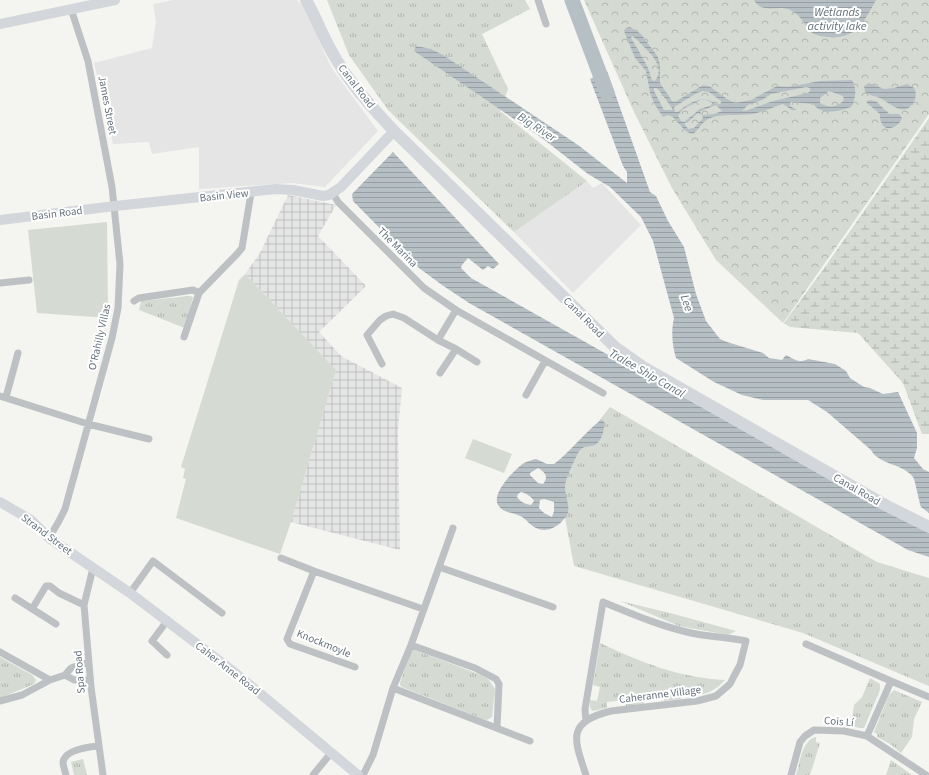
<svg xmlns="http://www.w3.org/2000/svg" width="929" height="775" viewBox="0 0 929 775" font-family="'Source Sans 3',sans-serif">
<defs>
<pattern id="industrial-grid" width="8" height="8" patternUnits="userSpaceOnUse"><rect width="8" height="8" fill="#e4e5e4"/><path d="M0 4h8M4 0v8" fill="none" stroke="#bdbebe"/></pattern>
<pattern id="grass-tufts" width="24" height="20" patternUnits="userSpaceOnUse"><rect width="24" height="20" fill="#d5dad2"/><path d="M3 7l-1-3M5 7V3M7 7l1-3M15 17l-1-3M17 17v-4M19 17l1-3" fill="none" stroke="#b1b5b0"/></pattern>
<pattern id="wetland-marsh" width="20" height="14" patternUnits="userSpaceOnUse"><rect width="20" height="14" fill="#d5dad2"/><path d="M1 5h8M5 5V1M11 12h8M15 12V8" fill="none" stroke="#b1b5b0"/></pattern>
<pattern id="park-crowns" width="20" height="18" patternUnits="userSpaceOnUse"><rect width="20" height="18" fill="#d5dad2"/><path d="M2 6a3 3 0 1 1 6 0M12 15a3 3 0 1 1 6 0" fill="none" stroke="#b1b5b0"/></pattern>
<pattern id="water-rules" width="6" height="5" patternUnits="userSpaceOnUse"><rect width="6" height="5" fill="#b6c0c4"/><path d="M0 2.5h6" fill="none" stroke="#98a0a4"/></pattern>
</defs>
<rect width="100%" height="100%" fill="#f4f4f0"/>
<path fill="#e4e5e4" d="M173 0H297L307 10 323 50 333 70 378 131 325 187 292 183 199 189V147L152 154 149 142 113 144 94 63 152 48 156 21 153 4Z
M587 181 593 188 602 183 641 225 573 293 514 232Z"/>
<path fill="url(#industrial-grid)" d="M288 195 336 205 318 236 366 286 319 332 341 356 402 388 398 430 400 550 291 522 336 370 245 274 260 253Z"/>
<path fill="url(#grass-tufts)" d="M327 0H525L530 9 482 34 508 89 500 111 587 181 514 232 388 110 349 55Z
M190 296 193 297 185 328 139 310 141 301Z
M610 407 877 562 929 578V686L803 633 574 566 557 474Z
M620 601 670 613 736 631 728 635 679 626Z
M600 643C640 662 680 678 725 680 718 688 710 693 699 695L698 690 681 693V699L664 701 663 695 644 697V704L626 706 625 700 607 702V708L592 711 590 707V700L597 701 600 687 593 685Z
M412 649 481 675 489 680 495 689 492 717 487 720 483 719 402 687 400 685V683Z
M0 657 32 675 36 680 34 684 0 698Z
M870 678 880 684V690L864 728H860L851 726 854 705 862 697Z
M894 690 922 702 914 719 912 737 901 753 890 744 877 737V734L874 732 889 695Z
M816 737V742L820 743 811 772 809 775H796C800 763 802 740 816 737Z
M83 759 87 775H74L71 762Z
M891 760 912 775H886Z"/>
<path fill="url(#wetland-marsh)" d="M929 118V434H922L903 383 858 333 790 327 784 323 825 267Z"/>
<path fill="url(#park-crowns)" d="M584 0H929V114L783 323 716 260 672 188 634 112Z"/>
<path fill="#d5dad2" d="M107 222 108 318 37 313 28 230Z
M245 274 336 370 291 522 280 554 176 518 186 479 183 478 185 469 181 467 239 280Z
M473 439 512 454 504 473 465 458Z"/>
<path fill="url(#water-rules)" fill-rule="evenodd" d="M754 0H876C865 20 856 40 829 37 824 37 819 36 814 34 805 28 802 15 790 10 778 4 762 15 754 0Z
M630 27 641 34 658 57 660 66V83L672 101 675 102 703 85 709 86 727 99 735 103 751 100 777 86 788 87 820 81 852 80C857 88 856 99 851 107L838 111 827 112 818 109 813 104 791 102 790 104V106L797 110H792L783 104C773 107 763 112 753 114 740 116 719 113 708 119 701 123 699 130 693 134 680 131 679 118 668 115L663 117 655 105 650 93 646 71 635 58 624 31 626 28ZM632 36C637 39 640 43 644 47 653 56 665 68 655 81L652 80C650 77 650 72 648 68 643 58 637 48 631 38ZM806 87 810 88V91L808 93 773 101 745 111H742L748 105 762 100 771 94ZM654 88H656L658 89 672 108V110H664L654 91ZM703 91 709 92 721 101V103L718 105C705 96 696 99 683 108 680 110 679 112 675 112L674 107 697 93ZM829 91 843 96 844 100C836 108 829 108 820 103V98ZM701 100H706L713 103 712 105 700 109 684 122 681 121 678 116C682 107 693 104 701 100ZM716 105 722 111 714 114 703 115 700 112 701 111ZM698 113 702 115 703 118 694 128 688 129 684 123 688 122Z
M416 46 431 49 443 55 578 145 627 183V172L623 166 590 79 607 71 650 192 656 196 668 221 684 247 696 294 706 321 720 339 727 342 763 353 769 358 782 360 786 355C794 359 799 364 808 359L835 364 846 371 850 378 864 387 870 388 883 394 898 392 917 433V448L914 458 923 469 929 472V513L921 507C919 501 915 480 913 477 902 463 879 465 871 450L827 412 808 400H763L742 395 714 382 676 358C672 345 671 331 674 318L653 241 641 217 610 187 588 174 542 138 414 51Z
M869 83 884 89 894 88 907 84 914 88C917 94 916 98 913 103 904 118 890 103 880 98 875 96 869 95 865 92L864 86Z
M871 100 877 102 889 114H899L902 118C900 126 887 133 882 124 880 121 880 117 880 114L867 103V101Z
M393 152 499 264 493 269 488 266 483 270 468 258 462 265 461 268 471 278 874 504 929 533V557L908 550 469 303 442 285 419 268 353 201 352 194Z
M601 420 604 421C605 428 602 441 595 445 587 448 584 444 578 453 574 462 565 478 565 487 565 496 571 507 567 515 561 525 548 534 536 528 531 526 527 520 522 517 514 512 504 514 498 505 491 493 515 469 524 463 528 461 532 460 536 459L547 464H554C571 451 584 433 601 420ZM538 468C545 472 549 477 543 484L538 483 530 475V473ZM521 492C526 493 532 497 534 501L531 505C524 504 521 502 517 497L518 494ZM544 499 554 502V511L552 517 544 513 539 508 540 500Z"/>
<g fill="none" stroke-linecap="round" stroke-linejoin="round">
<path stroke="#b6c0c4" stroke-width="15" d="M572 0 607 93"/>
<path stroke="#bdc1c4" stroke-width="7" d="M538 0 546 24
M332 192 338 202 424 288 456 310 603 393
M0 283 29 280
M134 301 139 298 193 290 199 293
M184 337 199 293 237 254 242 248 251 193
M438 340 456 349 477 362
M382 364 367 335 380 320 386 316 393 314 404 318 438 340 456 310
M440 373 456 349
M526 395 545 361
M0 396 88 424 149 439
M6 397 18 353
M49 538 59 521 65 509 112 338 118 308 120 264 112 187 88 61 71 9
M281 558 314 571 423 609
M439 567 553 607
M93 568 84 605 91 687 103 775
M314 571 287 639 290 644 355 667
M130 593 153 561 222 613
M15 598 56 624
M32 609 46 586H50L59 593 84 605
M167 621 152 641 167 655
M806 644 891 681
M411 645 475 668 496 679 499 684 497 728
M0 652 50 680 65 675 71 668 88 662
M65 675 74 680H90
M393 688 530 741
M0 701 22 695 50 680
M586 721 585 709 603 602C632 614 660 626 691 633 709 637 727 637 746 641L740 665 734 676 730 684 716 696 697 701 611 711C566 722 574 739 586 775
M867 736 891 681 929 697
M66 775C65 771 63 766 63 762 65 750 88 747 98 746
M313 775 331 753
M363 775 373 755 393 688 411 645 453 528
M791 775 800 742 805 736 814 730 844 731 867 736 926 775"/>
<path stroke="#d3d7db" stroke-width="10" d="M0 24 115 0
M0 220 115 206 276 189 293 190 323 196 329 195 341 187 394 131
M0 502 31 520 49 538 130 593 234 672 358 775"/>
<path stroke="#d3d7db" stroke-width="12" d="M306 0C316 17 322 35 332 52 348 82 372 107 394 131L616 348 643 367 887 506 929 527"/>
</g>
<g text-anchor="middle" stroke-width="4" stroke-linejoin="round" paint-order="stroke">
<g font-size="11" fill="#66737e" stroke="#fff">
<text transform="translate(357 86) rotate(52)" y="4">Canal Road</text>
<text transform="translate(108 105) rotate(79)" y="4">James Street</text>
<text transform="translate(224 195) rotate(-6)" y="4">Basin View</text>
<text transform="translate(57 213) rotate(-7)" y="4">Basin Road</text>
<text transform="translate(398 247) rotate(45)" y="4">The Marina</text>
<text transform="translate(584 317) rotate(45)" y="4">Canal Road</text>
<text transform="translate(99 337) rotate(-77)" y="4">O'Rahilly Villas</text>
<text transform="translate(857 489) rotate(30)" y="4">Canal Road</text>
<text transform="translate(47 534) rotate(37)" y="4">Strand Street</text>
<text transform="translate(324 643) rotate(22)" y="4">Knockmoyle</text>
<text transform="translate(228 668) rotate(38)" y="4">Caher Anne Road</text>
<text transform="translate(79 672) rotate(-95)" y="4">Spa Road</text>
<text transform="translate(660 694) rotate(-7)" y="4">Caheranne Village</text>
<text transform="translate(839 721) rotate(5)" y="4">Cois Lí</text>
</g>
<g font-size="12" font-style="italic" fill="#62747b" stroke="#fff">
<text x="837" y="16">Wetlands<tspan x="837" dy="14">activity lake</tspan></text>
<text transform="translate(537 127) rotate(33)" y="4">Big River</text>
<text transform="translate(687 303) rotate(71)" y="4">Lee</text>
<text transform="translate(647 373) rotate(30)" y="4">Tralee Ship Canal</text>
</g>
</g>
</svg>
